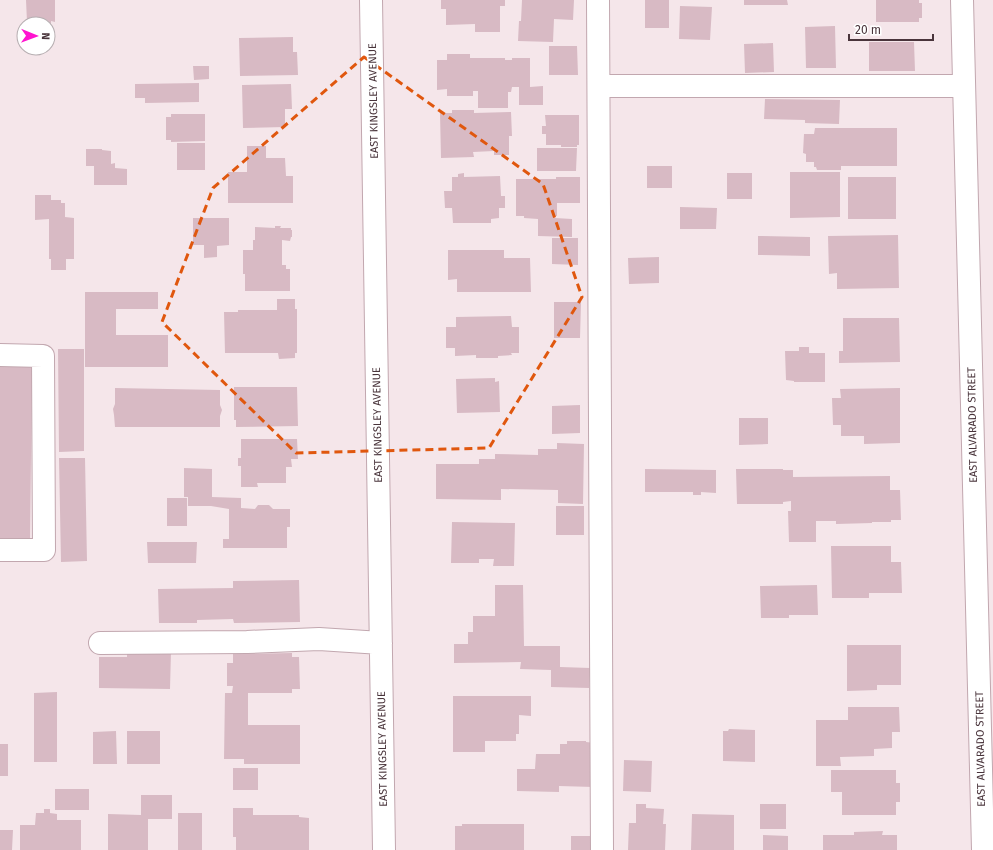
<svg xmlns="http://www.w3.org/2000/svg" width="993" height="850" viewBox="0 0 993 850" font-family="'Fira Sans',sans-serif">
<rect width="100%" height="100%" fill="#f5e6ea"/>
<path fill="#d8bac4" d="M26 0H55V22L51 21V24H31V22H27Z
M441 0H505V6H500V32H475V24L446 25V9H441Z
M522 0H574L573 20 554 19 553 42 518 41 519 21H521Z
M645 0H669V28H645Z
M744 0H787L788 5H744Z
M876 0H919V3H922V18H919V22H876Z
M680 6 712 7 710 40 679 39Z
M835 26 836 68H806L805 27Z
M293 37V52H297L298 75 240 76 239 38Z
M869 42H914L915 71H869Z
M773 43 774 72 745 73 744 44Z
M549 46H577L578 75H549Z
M447 54H470V58H505V60H512V58H530V87L543 86V105H519V87H512L511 92H508V108H478V91H473V96H447V89L437 90V60H447Z
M193 66H209V79L194 80Z
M199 83V102L145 103V98H135V84Z
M291 84 292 109H285V127L243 128 242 85Z
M765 99 840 100 839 124 805 123V120L764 119Z
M452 110H474V113L511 112 512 136H509V155H494V151L473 152 474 157 441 158 440 113H452Z
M171 114H205V141L171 142V140H166V117H171Z
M545 115H579V145H577V147H561V145H546V134H542V126H546Z
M815 128H897V166H841V170H817L816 167H814V162H806V154L803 153 804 134H814Z
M177 143H205V170H177Z
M247 146H266V158H285L286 176H293V203H228V172H247Z
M537 148H577L576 171H537Z
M86 149H102V150L111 151V164L115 163V168L127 169V185H94V166H86Z
M647 166H672V188H647Z
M790 172H840V217L790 218Z
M464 173V177L500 176 501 196H505V208H499V218L491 219V223H453L452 208H445L444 191H452V177H458V174Z
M727 173H752V199H727Z
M556 177H580V203H557V216H555V218L572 219V237L538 236V219L524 218V216H516V179H556Z
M848 177H896V219H848Z
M35 195H51V200H61V203H65V217L74 218V259H66V270H51V259H49V219L35 220Z
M680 207 717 208 716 229H680Z
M193 218H229V245L217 246V257L204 258V245H193Z
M275 226H281L280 228H291V230H292V237H291L290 241 282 240V265H286V269H290V291H245V274H243V250H253V240H255V227L275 228Z
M898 235 899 288 837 289V273L829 274 828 236Z
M758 236 810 237V256L758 255Z
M552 238H578V265L552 264Z
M448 250H504V258H530L531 292H457V279L448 280Z
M659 257V283L629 284 628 258Z
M85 292H158V309H116V335H168V367H85Z
M277 299H295V309H297V353H295V358L279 359 278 353H225L224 312H238V310H277Z
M554 302H581L580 338H554Z
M511 316 512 327H519V353H511L512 355 498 356V358H476V355L455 356V348H446V327H456V317Z
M843 318H899L900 362 839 363V351H843Z
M799 347H809V353H825V382H794V381L786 380 785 351H799Z
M58 349H84V451L59 452Z
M0 365H32L30 544H0Z
M495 378V382L499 381 500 412 457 413 456 379Z
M234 387H297L298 426 236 427V420H234Z
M115 388 220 390V405L222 410 220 416V427H115L114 415 113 409 115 404Z
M900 388V443L864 444V436H841V425H833L832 398H841L840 389Z
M580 405V433L552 434V406Z
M739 418H768V444L739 445Z
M241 439H297L298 459H291L292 467H286V483H257L258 487H241V466H238V458H241Z
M557 443 584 444 583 504 558 503V490L501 489V500L436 499V464H479V459H495V454L538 455V449H557Z
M59 458H85L87 561 61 562Z
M184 468 212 469V497L241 498V508L255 509 258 505H269L273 509H290V527H287V548H223V539H229V509L211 506H188V497H184Z
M645 469 716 470V493L701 492V495H693V492H645Z
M736 469H783V470H793V477L890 476V490H900L901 520H891V522H872V523L836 524V521H816V542H789L788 511H791V501L783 502V504H737Z
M167 498H187V526H167Z
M556 506H584V535H556Z
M452 522 515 523 514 566H493L494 559H479V563H451Z
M147 542H197L196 563H148Z
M831 546H891V562H901L902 593H869V598H832Z
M299 580 300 622 234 623 233 619 197 620V623H159L158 589 233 588V581Z
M495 585H523L524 646H560V667L590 668 589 688 551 687V670L520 669 521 662 454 663V644H468V632H473V616H495Z
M817 585 818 615H789V618H761L760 586Z
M847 645H901V685H877V690L847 691Z
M127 650 171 651 170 689 99 688V657H127Z
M292 653V657H299L300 689H292V693H248V725H300V764H244V759H224L225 693H232L233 686H227V663H233V654Z
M57 692V762H34V693Z
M453 696H531V716L519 715V734H516V741H485V752H453Z
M848 707H899L900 732H892V748L874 749V756L840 757 841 766H816V720H848Z
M729 729 755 730V762L723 761V731H728Z
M116 731 117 764H93V732Z
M127 731H160V764H127Z
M567 741H586V742L595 743 594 787 559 786V792L517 791V769H535L536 754H560V744H567Z
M0 744H8V776H0Z
M624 760 652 761 651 792 623 791Z
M233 768H258V790H233Z
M831 770H896V783H900V802H896V815H842V792H831Z
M55 789H89V810H55Z
M141 795H172V819H148V850H108V814L141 815Z
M636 804H646V808L664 809 663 824H666L665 850H628L629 823H636Z
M760 804H786V829H760Z
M233 808H253V815H299V817L309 818V850H236V837H233Z
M44 809H50V813L57 814V820H81V850H20V825H35L36 813H44Z
M178 813H202V850H178Z
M692 814 734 815V850H691Z
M462 824H524V850H455V826H462Z
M0 830H13L12 850H0Z
M883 831 882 835H897V850H823V835H854V832Z
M763 835 788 836V850H763Z
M571 836H595V850H571Z"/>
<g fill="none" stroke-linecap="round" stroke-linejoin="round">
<g stroke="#c2a7af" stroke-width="24">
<path id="minor" d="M371 0 384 850
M598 0 602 850
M962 0 983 850
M599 86H964
M0 355 43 356 44 550H0
M100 643 247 642 319 639 381 643"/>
</g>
<use href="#minor" stroke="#fff" stroke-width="22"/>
</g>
<path fill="none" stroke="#e0570e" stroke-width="3" stroke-dasharray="8 5" stroke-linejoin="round" d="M364 57 543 184 582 297 489 448 296 453 162 322 213 188Z"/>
<g text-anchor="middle" stroke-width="3.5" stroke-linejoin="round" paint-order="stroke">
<g font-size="11" fill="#49343b" stroke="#fff">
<text transform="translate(373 101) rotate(-91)" y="4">EAST KINGSLEY AVENUE</text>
<text transform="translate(377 425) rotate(-91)" y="4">EAST KINGSLEY AVENUE</text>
<text transform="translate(972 425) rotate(-91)" y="4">EAST ALVARADO STREET</text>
<text transform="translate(382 749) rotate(-91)" y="4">EAST KINGSLEY AVENUE</text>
<text transform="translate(980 749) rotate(-91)" y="4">EAST ALVARADO STREET</text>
</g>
</g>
<g transform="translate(36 36) rotate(91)"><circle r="19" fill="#ffffff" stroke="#b6aeb1"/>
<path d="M0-3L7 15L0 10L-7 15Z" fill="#ff13cf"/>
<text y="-6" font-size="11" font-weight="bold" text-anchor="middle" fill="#49343b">N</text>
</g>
<path d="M849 34v6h84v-6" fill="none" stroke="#49343b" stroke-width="2"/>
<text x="855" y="34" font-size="12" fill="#49343b" stroke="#ffffff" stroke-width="3" paint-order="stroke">20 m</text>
</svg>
